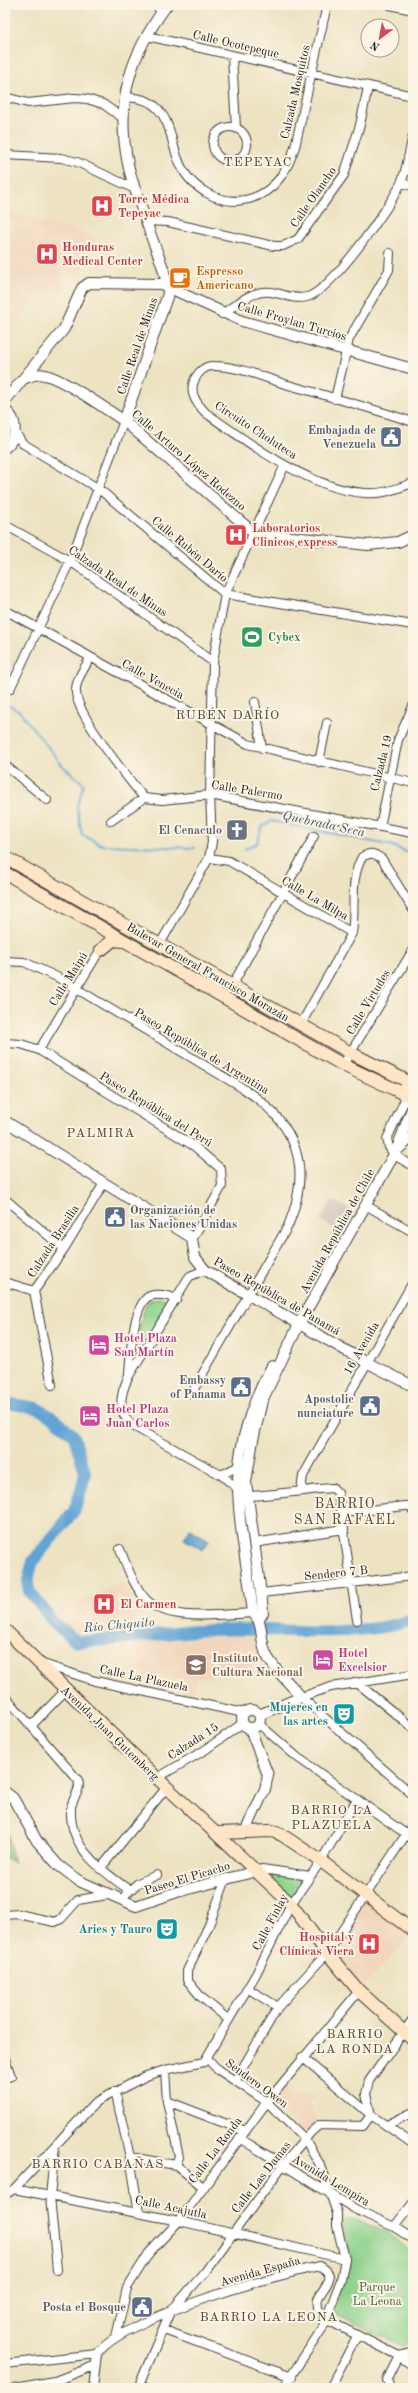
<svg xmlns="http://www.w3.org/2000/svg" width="418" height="2393" viewBox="0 0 418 2393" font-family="'Old Standard TT',serif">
<rect width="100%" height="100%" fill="#fcf5e5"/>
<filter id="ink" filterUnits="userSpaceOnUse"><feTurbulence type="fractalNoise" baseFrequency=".025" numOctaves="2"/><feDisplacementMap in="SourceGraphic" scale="8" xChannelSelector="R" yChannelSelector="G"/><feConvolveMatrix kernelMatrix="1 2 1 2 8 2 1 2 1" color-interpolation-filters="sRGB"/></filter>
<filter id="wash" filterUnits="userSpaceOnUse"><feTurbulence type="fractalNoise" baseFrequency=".012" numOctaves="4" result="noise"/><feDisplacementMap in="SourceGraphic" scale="16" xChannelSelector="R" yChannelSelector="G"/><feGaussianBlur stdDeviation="0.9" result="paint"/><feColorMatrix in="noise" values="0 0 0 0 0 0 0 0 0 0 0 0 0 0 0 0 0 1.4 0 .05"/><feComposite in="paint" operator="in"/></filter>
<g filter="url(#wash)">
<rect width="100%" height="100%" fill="#ede3c3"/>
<path fill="#f1d5bc" d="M5 211 95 238 80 276 66 270 63 276V291H35L21 320H5Z
M123 1581 140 1615 118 1638 79 1639 57 1621 54 1614Z
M257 1634 263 1657 243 1672 197 1678 192 1697 182 1695 186 1681 142 1671 134 1642Z
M366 1900 412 1935 362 1988 329 1953Z
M284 2085 293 2093 311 2094 316 2098 307 2102 318 2124 306 2135 271 2102Z"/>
<path fill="#cec1b9" d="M332 1200 355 1212 343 1234 320 1220Z"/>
<path fill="#8bd18b" stroke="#547654" d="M5 415C11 424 11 433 5 442Z
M159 1298 169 1300 134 1364 132 1360 145 1306 149 1301Z
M269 1873 306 1878 291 1899 267 1876Z
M346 2219C371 2223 396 2235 413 2254V2341L403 2347 331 2311 350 2262 342 2222Z"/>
<path fill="#70b377" stroke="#46684a" d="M5 1816 14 1863 5 1858Z"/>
<path fill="#61a3d4" stroke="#3e6078" d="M190 1529 209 1540 203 1550 184 1539Z"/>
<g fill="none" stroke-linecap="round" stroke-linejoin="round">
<path stroke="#61a3d4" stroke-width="2" d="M5 703 20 712 63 766 84 784 77 807 82 835 102 845 195 848
M245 849 257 843 262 827 271 821 393 846 413 855"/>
<path stroke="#61a3d4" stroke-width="12" d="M5 1403 37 1408 55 1419 74 1436 85 1472 82 1487 74 1511 33 1561 28 1580 29 1591 54 1623 77 1642C123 1640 168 1632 214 1630 280 1627 349 1640 413 1620"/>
</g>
</g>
<g filter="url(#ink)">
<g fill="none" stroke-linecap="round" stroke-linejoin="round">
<g stroke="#3b3a35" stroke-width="10">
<path id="minor" d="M156 5 162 13
M390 5 413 10
M147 36 413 96
M232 56 236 128
M5 97 28 103 75 98 87 99 103 104 124 119
M125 97C138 98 149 99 158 109 171 123 171 142 178 159 188 187 219 207 249 199 275 192 287 171 295 147L327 5
M213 144a17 17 0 1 1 34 0a17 17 0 1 1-34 0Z
M5 155 61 158 77 162 135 189
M401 183 413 186
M146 221 168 222 274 246H283L298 239 344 175 360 125 368 87
M222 314C236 305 253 289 271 292 284 294 294 300 307 297 331 291 390 207 401 183 407 169 409 151 413 136
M335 399 349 339 389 270 390 253
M413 422C371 408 328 396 285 384 263 377 237 366 214 366 205 365 197 373 194 381 189 394 197 404 206 413 248 443 312 490 365 493 382 495 398 488 413 483
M15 432 22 443 99 489 225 594 413 625
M5 525 70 561 213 662
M5 610 248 744 413 783
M90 658C85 668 75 680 76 692 77 716 127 777 144 798L162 800 210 795 413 833
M10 689 70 561 124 421
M255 702 262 748
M319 762 327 723
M5 765 47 800
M111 821 144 798
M380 827 398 740 413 706
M209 858 229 861 352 933
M160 944 209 858 212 842 210 795 213 662 218 633 225 594 285 465
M5 961 24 962 57 977 244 1089C297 1124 313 1167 288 1226L191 1394
M232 986 314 836
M301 1024 352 933C356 907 349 881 362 857 371 852 374 853 382 859L413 910
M5 1043 21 1044 39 1050 194 1146 221 1169 222 1186 192 1240
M39 1050 102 947
M343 1065 413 950
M404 1079 407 1095 387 1139 389 1147 394 1155 413 1166
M5 1199 64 1249
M367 1206 413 1232
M205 1270 190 1276 187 1280 129 1376C120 1394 116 1412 133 1426L221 1475 238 1489
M5 1282 34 1291
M129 1374C130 1358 133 1302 150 1296 159 1293 169 1296 177 1299
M52 1385 34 1291 64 1249 104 1183
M221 1475 239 1466
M301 1490 303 1476 413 1282
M247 1496C276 1495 304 1490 333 1488L338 1493 357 1620
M342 1513 405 1506H410L413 1511
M254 1543 344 1529
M120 1549C126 1564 132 1582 143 1596 164 1624 222 1614 253 1613
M261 1593 413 1576
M43 1664 95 1681 244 1713
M356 1682 413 1728
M5 1696 78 1780C82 1791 71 1799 71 1809 69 1848 101 1870 129 1890
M301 1697 413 1795
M301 1697 331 1687 413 1674
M259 1724 297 1757 413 1839
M31 1726 66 1690
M157 1778 205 1750 243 1723
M100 1869 167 1787
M257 1871 262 1869 310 1876
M226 1879 209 1925 187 1971V1980L201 1997 229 2020
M126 1894 138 1883 157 1875
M5 1915 18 1914 55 1922 61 1919 78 1900 113 1894
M247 1988 278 2007
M302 2057 371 2115 413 2144
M207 2058 217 2069 267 2102 305 2139 319 2163 337 2213V2226L345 2259 341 2280 322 2329 283 2388
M5 2059 11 2076 5 2078
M165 2070 167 2101 179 2157 176 2165
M235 2081 278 2007 327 1953 413 1824
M115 2091 130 2157 139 2213
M167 2101 245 2131
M387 2125 413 2112
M239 2138 355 2209 394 2227 413 2239
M55 2146 50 2197 57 2270
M130 2157 176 2165 203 2187
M14 2189 179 2221 345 2259
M5 2195 14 2189 96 2102 146 2076 165 2070 204 2062 256 1974 291 1904 321 1861 357 1799
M394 2227 413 2203
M164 2330 292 2377
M116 2337 127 2288 149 2253 179 2221 267 2102 359 1991
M5 2364 97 2354
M14 2388 55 2381 94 2366
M93 2388 97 2354C125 2317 272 2276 320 2266 340 2277 322 2287 318 2299 317 2302 318 2306 318 2309L327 2320 399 2356 413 2352
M138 2388 170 2312 205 2272 283 2165 311 2132 319 2125 363 2126 371 2115 366 2094 369 2081 413 2019
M330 2388 357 2336
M391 2388 387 2380 399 2356 413 2366"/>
</g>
<g stroke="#3b3a35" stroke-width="12">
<path id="tertiary" d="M23 379C31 376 36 373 45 375 61 378 108 410 124 421L254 533 368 545 398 542 413 535
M5 401 64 329 82 288 89 283 161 284 242 321 413 369
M5 410C19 420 17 438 5 448
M124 421 168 294C167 273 157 253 150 233 143 210 133 188 128 164 115 101 130 55 167 5
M5 1121 189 1236 192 1240 195 1257 205 1270 366 1362 413 1386
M396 1151 413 1136
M259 1619 263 1613 262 1601 246 1482 253 1440 262 1401 299 1324 396 1151 413 1106
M242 1719a9 9 0 1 1 18 0a9 9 0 1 1-18 0Z
M259 1715 301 1697C291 1684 275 1671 267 1656 259 1642 265 1624 253 1613 248 1570 238 1525 238 1482 238 1443 253 1400 272 1366
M5 1792 13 1798 37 1841 58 1865 79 1881 136 1906 177 1892 257 1871
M246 1830 265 1789 268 1775 250 1729"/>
</g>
<g stroke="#3b3a35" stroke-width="14">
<path id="secondary" d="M5 857 351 1053 413 1084
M5 873 343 1065 413 1098
M101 950 113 940 124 941
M5 1630 157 1778 291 1904 327 1953 359 1991 413 2040
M217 1833 272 1831 282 1835 321 1861 413 1931"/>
</g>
<use href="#minor" stroke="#fff" stroke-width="8"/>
<use href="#tertiary" stroke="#fff" stroke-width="10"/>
<use href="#secondary" stroke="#fee5c5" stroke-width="12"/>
</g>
</g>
<defs>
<g id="hospital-square" transform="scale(1.15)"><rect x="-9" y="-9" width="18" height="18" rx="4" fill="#e0444e" stroke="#fcf5e5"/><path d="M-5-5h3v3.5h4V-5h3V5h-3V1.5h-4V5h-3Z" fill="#fff"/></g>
<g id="cafe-square" transform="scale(1.15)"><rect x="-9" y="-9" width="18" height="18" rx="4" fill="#e8710a" stroke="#fcf5e5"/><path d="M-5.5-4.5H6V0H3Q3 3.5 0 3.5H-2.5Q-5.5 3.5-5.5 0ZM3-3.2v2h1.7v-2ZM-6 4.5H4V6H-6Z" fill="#fff"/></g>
<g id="civic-square" transform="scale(1.15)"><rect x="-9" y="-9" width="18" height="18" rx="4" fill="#5c6f8a" stroke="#fcf5e5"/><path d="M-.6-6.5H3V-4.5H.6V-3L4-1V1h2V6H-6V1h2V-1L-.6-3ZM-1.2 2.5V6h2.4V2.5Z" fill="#fff"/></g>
<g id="stadium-square" transform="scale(1.15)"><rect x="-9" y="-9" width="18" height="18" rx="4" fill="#2e9e5b" stroke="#fcf5e5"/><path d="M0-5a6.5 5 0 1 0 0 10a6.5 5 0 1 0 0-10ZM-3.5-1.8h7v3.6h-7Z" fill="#fff"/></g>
<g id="church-square" transform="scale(1.15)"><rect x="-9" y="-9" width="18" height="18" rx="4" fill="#6b7280" stroke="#fcf5e5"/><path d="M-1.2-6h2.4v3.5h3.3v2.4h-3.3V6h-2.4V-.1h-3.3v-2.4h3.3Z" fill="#fff"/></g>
<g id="hotel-square" transform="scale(1.15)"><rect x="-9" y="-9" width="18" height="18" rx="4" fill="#d1479c" stroke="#fcf5e5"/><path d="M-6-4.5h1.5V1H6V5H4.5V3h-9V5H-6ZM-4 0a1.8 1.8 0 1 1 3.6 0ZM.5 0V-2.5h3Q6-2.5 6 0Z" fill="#fff"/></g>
<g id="school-square" transform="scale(1.15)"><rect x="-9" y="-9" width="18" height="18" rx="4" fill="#8d6e63" stroke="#fcf5e5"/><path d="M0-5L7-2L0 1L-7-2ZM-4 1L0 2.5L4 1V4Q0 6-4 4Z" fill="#fff"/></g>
<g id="theatre-square" transform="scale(1.15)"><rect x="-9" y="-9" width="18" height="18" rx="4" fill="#0f9aa8" stroke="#fcf5e5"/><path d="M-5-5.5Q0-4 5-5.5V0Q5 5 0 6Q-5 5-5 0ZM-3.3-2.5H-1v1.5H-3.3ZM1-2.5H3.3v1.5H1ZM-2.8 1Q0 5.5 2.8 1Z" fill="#fff"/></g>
</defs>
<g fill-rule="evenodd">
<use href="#hospital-square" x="102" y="206"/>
<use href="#hospital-square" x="47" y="254"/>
<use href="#cafe-square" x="180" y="278"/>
<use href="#civic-square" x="391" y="437"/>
<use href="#hospital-square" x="236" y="535"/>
<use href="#stadium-square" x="252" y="637"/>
<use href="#church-square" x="237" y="830"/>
<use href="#civic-square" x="115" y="1217"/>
<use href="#hotel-square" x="99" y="1345"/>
<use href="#civic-square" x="241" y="1387"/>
<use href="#civic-square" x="370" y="1406"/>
<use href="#hotel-square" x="90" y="1416"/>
<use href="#hospital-square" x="104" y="1604"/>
<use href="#hotel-square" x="323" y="1660"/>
<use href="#school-square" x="196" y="1665"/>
<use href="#theatre-square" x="344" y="1714"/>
<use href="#theatre-square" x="167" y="1929"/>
<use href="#hospital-square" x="369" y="1944"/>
<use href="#civic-square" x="142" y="2307"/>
</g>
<g text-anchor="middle" stroke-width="4" stroke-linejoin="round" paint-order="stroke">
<g font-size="12" fill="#1c1c1c" stroke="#fcf5e5">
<text transform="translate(236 44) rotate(13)" y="4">Calle Ocotepeque</text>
<text transform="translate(295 92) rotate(-77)" y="4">Calzada Mosquitos</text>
<text transform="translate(313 197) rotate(-55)" y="4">Calle Olancho</text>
<text transform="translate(292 321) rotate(16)" y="4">Calle Froylan Turcios</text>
<text transform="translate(137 346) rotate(-71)" y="4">Calle Real de Minas</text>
<text transform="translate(256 430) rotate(33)" y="4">Circuito Choluteca</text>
<text transform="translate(189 460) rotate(41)" y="4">Calle Arturo López Rodezno</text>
<text transform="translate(190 549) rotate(40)" y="4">Calle Rubén Darío</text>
<text transform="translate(118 581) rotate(34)" y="4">Calzada Real de Minas</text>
<text transform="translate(153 679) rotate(29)" y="4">Calle Venecia</text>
<text transform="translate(381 763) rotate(-76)" y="4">Calzada 19</text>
<text transform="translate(247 790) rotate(9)" y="4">Calle Palermo</text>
<text transform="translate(315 898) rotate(30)" y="4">Calle La Milpa</text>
<text transform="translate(208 972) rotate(30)" y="4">Bulevar General Francisco Morazán</text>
<text transform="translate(68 979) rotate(-58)" y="4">Calle Maipú</text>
<text transform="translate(368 1002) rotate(-59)" y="4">Calle Virtudes</text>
<text transform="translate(202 1051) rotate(31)" y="4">Paseo República de Argentina</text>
<text transform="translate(156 1109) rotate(32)" y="4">Paseo República del Perú</text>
<text transform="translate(337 1231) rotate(-61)" y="4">Avenida República de Chile</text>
<text transform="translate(53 1241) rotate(-57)" y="4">Calzada Brasilia</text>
<text transform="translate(277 1296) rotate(30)" y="4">Paseo República de Panamá</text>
<text transform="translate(361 1348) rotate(-60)" y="4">16 Avenida</text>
<text transform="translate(336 1573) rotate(-6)" y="4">Sendero 7 B</text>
<text transform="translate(144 1678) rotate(12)" y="4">Calle La Plazuela</text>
<text transform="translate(110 1733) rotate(44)" y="4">Avenida Juan Gutemberg</text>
<text transform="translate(193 1741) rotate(-33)" y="4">Calzada 15</text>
<text transform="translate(187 1878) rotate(-17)" y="4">Paseo El Picacho</text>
<text transform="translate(270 1922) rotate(-62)" y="4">Calle Finlay</text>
<text transform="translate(257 2083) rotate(36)" y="4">Sendero Owen</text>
<text transform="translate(215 2150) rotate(-53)" y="4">Calle La Ronda</text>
<text transform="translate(261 2177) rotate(-52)" y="4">Calle Las Damas</text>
<text transform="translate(331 2180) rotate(31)" y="4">Avenida Lempira</text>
<text transform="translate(171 2207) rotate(12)" y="4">Calle Acajutla</text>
<text transform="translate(260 2271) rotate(-16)" y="4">Avenida España</text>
</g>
<g font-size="12" font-weight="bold" fill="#be3a42" stroke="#fcf5e5" text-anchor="start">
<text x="118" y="203">Torre Médica<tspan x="118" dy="14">Tepeyac</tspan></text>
<text x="62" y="251">Honduras<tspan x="62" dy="14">Medical Center</tspan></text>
<text x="252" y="532">Laboratorios<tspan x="252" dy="14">Clinicos express</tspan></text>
<text x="120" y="1608">El Carmen</text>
<text x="354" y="1941" text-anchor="end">Hospital y<tspan x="354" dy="14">Clínicas Viera</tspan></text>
</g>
<g font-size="12" font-weight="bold" fill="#c56008" stroke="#fcf5e5" text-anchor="start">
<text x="196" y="275">Espresso<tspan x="196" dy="14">Americano</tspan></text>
</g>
<g font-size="12" font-weight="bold" fill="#4e5e75" stroke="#fcf5e5" text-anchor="end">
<text x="376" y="434">Embajada de<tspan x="376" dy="14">Venezuela</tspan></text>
<text x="130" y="1214" text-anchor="start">Organización de<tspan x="130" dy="14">las Naciones Unidas</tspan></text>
<text x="226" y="1384">Embassy<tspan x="226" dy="14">of Panama</tspan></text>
<text x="354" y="1403">Apostolic<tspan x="354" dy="14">nunciature</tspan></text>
<text x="126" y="2311">Posta el Bosque</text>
</g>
<g font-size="12" font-weight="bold" fill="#27864d" stroke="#fcf5e5" text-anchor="start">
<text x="268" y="641">Cybex</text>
</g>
<g font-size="12" font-weight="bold" fill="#5b616d" stroke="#fcf5e5" text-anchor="end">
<text x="222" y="834">El Cenaculo</text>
</g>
<g font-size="12" font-weight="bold" fill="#b23c85" stroke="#fcf5e5" text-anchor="start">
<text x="114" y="1342">Hotel Plaza<tspan x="114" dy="14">San Martín</tspan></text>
<text x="106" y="1413">Hotel Plaza<tspan x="106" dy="14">Juan Carlos</tspan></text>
<text x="338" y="1657">Hotel<tspan x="338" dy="14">Excelsior</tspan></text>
</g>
<g font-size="12" font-weight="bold" fill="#785e54" stroke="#fcf5e5" text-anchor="start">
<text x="212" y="1662">Instituto<tspan x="212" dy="14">Cultura Nacional</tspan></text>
</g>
<g font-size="12" font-weight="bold" fill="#0d838f" stroke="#fcf5e5" text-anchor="end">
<text x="328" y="1711">Mujeres en<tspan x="328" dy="14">las artes</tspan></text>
<text x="152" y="1933">Aries y Tauro</text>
</g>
<g font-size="12" fill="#435b43" stroke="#fcf5e5">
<text x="377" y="2291">Parque<tspan x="377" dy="14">La Leona</tspan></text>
</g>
<g font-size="13" letter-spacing="1" fill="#574b3d" stroke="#fcf5e5">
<text x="258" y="166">TEPEYAC</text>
<text x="228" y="719">RUBÉN DARÍO</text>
<text x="101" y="1137">PALMIRA</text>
<text x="332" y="1814">BARRIO LA<tspan x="332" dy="15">PLAZUELA</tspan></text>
<text x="355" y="2038">BARRIO<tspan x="355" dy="15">LA RONDA</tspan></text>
<text x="98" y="2168">BARRIO CABAÑAS</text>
<text x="269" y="2321">BARRIO LA LEONA</text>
</g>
<g font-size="13" font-style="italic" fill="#3b596f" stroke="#fcf5e5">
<text transform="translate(324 823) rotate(12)" y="5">Quebrada Seca</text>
<text transform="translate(119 1624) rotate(-5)" y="5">Río Chiquito</text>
</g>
<g font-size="14" letter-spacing="1" fill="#574b3d" stroke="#fcf5e5">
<text x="345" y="1508">BARRIO<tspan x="345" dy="16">SAN RAFAEL</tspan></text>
</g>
</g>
<rect width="418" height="2393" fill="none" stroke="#fcf5e5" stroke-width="20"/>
<g transform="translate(380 38) rotate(212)"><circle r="19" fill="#fcf5e5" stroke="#a29e95"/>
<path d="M0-3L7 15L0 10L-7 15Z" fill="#d1495b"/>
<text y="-6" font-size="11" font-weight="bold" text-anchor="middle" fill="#1c1c1c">N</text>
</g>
</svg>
